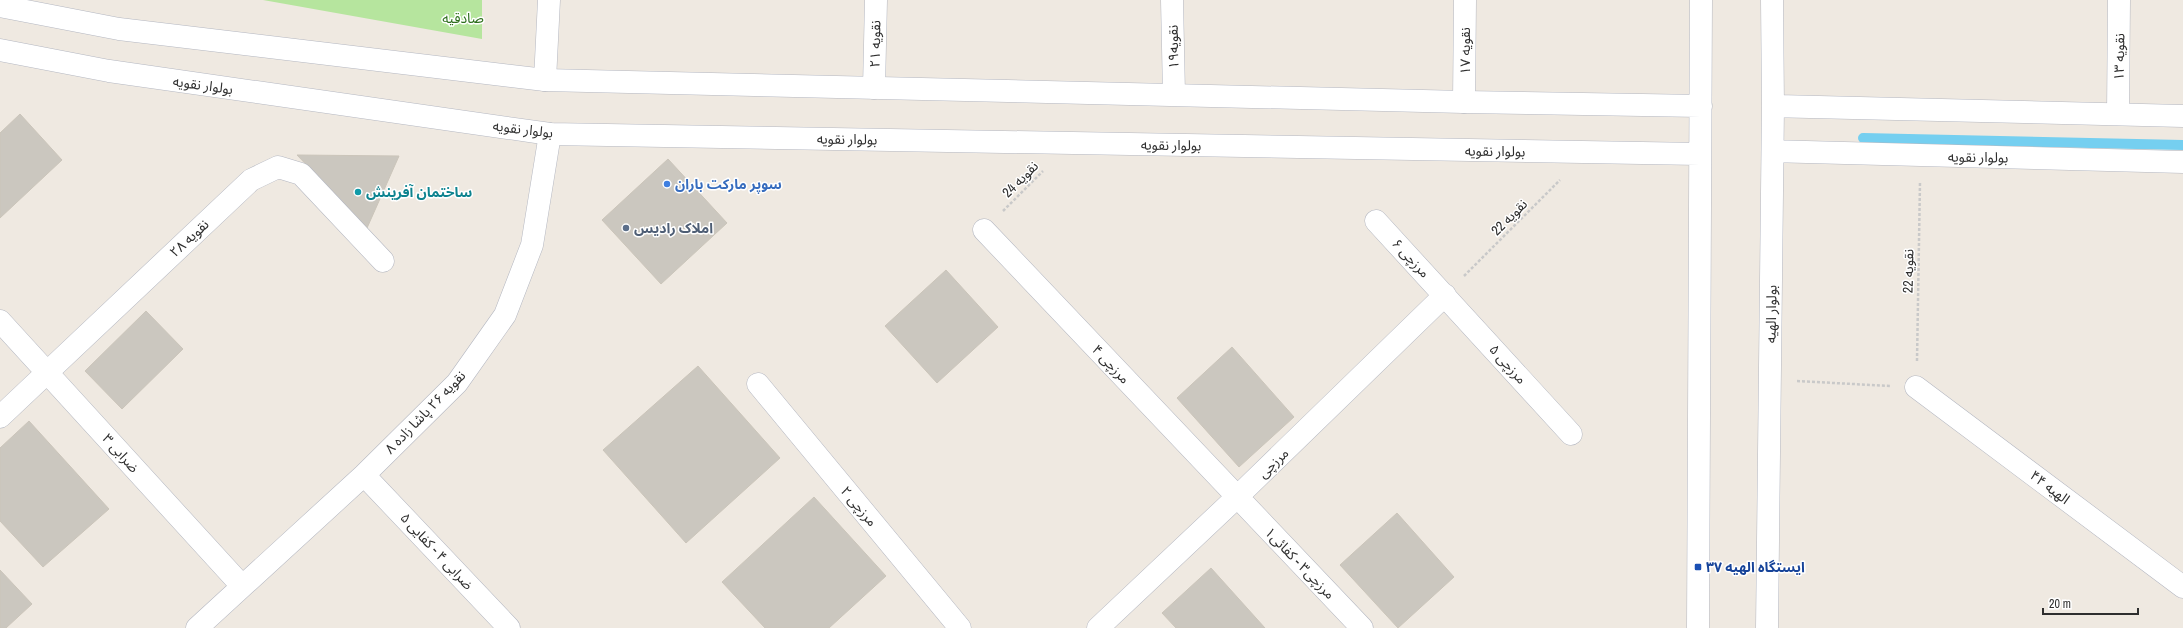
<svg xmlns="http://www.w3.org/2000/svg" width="2183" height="628" viewBox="0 0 2183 628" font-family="'Archivo Narrow','Noto Sans Arabic',sans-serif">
<rect width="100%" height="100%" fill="#efe9e1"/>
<path fill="#b6e59e" d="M263 0H482V39Z"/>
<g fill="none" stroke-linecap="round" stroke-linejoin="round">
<path stroke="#75cff0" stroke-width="10" d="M1863 138 2183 145"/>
</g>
<path fill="#cbc7bf" stroke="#cbc5ba" d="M20 114 62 160 0 218V133Z
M297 155 399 156 367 228Z
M668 159 727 223 661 284 602 220Z
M946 270 998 327 937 383 885 326Z
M146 311 183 349 122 409 85 371Z
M1232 347 1294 417 1239 467 1177 398Z
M698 366 780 458 686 543 603 450Z
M29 421 109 509 43 567 0 521V448Z
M814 497 886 576 829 628H765L722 582Z
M1397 513 1454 577 1398 628 1340 565Z
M1211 568 1265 628H1176L1162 613Z
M0 570 32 604 6 628H0Z"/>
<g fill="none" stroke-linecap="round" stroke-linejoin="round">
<g stroke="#b4b7c1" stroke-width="23">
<path id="minor" d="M1172 0 1174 94
M545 80 549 0
M874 88 876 0
M1464 102 1465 0
M2118 114 2119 0
M1376 221 1571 434
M984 230 1362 628
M0 321 242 586
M758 384 960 628
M1916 387 2183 587
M0 417 251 180 278 167 301 174 383 261
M364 475 509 628
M197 628 364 475 457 383 505 315 532 245 550 134
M1098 628 1237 497 1445 295"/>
</g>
<g stroke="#b4b7c1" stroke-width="23">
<path id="secondary" d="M0 6 119 29 545 80 1464 102 1701 106
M0 50 109 71 550 134 1700 154
M1773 106 2183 116
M1773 151 2183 162
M1698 628 1701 0
M1767 628 1773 106 1772 0"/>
</g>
<path stroke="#c9c9c9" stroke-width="2.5" stroke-dasharray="3 2" stroke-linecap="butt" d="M1003 211 1043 171
M1464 276 1560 180
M1917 361 1920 182
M1797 381 1890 386"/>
<use href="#minor" stroke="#fff" stroke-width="22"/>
<use href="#secondary" stroke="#fff" stroke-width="22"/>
</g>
<circle fill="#3f7fe0" stroke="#fff" stroke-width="1.5" cx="667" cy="184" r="4"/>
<circle fill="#0f9aa8" stroke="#fff" stroke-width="1.5" cx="358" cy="192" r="4"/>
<circle fill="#5c6f8a" stroke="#fff" stroke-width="1.5" cx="626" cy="228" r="4"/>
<rect fill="#1a4fb4" stroke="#fff" stroke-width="1.5" x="1694" y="563" width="8" height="8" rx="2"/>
<g text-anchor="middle" stroke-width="3" stroke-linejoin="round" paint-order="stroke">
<g font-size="14" fill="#2c6e1b" stroke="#fff">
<text x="463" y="23">صادقیه</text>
</g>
<g font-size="14" fill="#2e2e2e" stroke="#fff">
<text transform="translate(875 44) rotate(-89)" y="5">نقویه ۲۱</text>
<text transform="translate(1173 47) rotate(-91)" y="5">نقویه۱۹</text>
<text transform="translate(1465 51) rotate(-90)" y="5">نقویه ۱۷</text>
<text transform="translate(2119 57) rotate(-89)" y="5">نقویه ۱۳</text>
<text transform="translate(203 85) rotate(8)" y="5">بولوار نقویه</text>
<text transform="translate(523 129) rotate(7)" y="5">بولوار نقویه</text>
<text transform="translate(847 139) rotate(1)" y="5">بولوار نقویه</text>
<text transform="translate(1171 145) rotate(1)" y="5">بولوار نقویه</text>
<text transform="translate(1495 151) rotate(1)" y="5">بولوار نقویه</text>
<text transform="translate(1978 157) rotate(1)" y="5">بولوار نقویه</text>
<text transform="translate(1020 179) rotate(-45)" y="5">نقویه 24</text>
<text transform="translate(1509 217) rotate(-45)" y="5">نقویه 22</text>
<text transform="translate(189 238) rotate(-43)" y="5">نقویه ۲۸</text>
<text transform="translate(1411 258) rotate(47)" y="5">مرزچی ۶</text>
<text transform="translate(1908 271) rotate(-89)" y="5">نقویه 22</text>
<text transform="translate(1771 314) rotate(-89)" y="5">بولوار الهیه</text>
<text transform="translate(1111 364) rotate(47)" y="5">مرزچی ۴</text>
<text transform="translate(1508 364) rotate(48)" y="5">مرزچی ۵</text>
<text transform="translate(425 412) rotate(-46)" y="5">نقویه ۲۶ پاشا زاده ۸</text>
<text transform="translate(121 453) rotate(48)" y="5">ضرابی ۳</text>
<text transform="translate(1273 463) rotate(-44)" y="5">مرزچی</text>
<text transform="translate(2050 487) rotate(37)" y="5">الهیه ۴۴</text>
<text transform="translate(859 506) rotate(50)" y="5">مرزچی ۲</text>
<text transform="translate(437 551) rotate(47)" y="5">ضرابی ۴ - کفایی ۵</text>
<text transform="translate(1300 563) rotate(46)" y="5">مرزچی۳ - کفائی۱</text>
</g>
<g font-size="14" font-weight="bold" fill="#366cbe" stroke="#fff" text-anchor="start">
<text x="675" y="189">سوپر مارکت باران</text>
</g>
<g font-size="14" font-weight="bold" fill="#0d838f" stroke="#fff" text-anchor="start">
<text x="366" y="197">ساختمان آفرینش</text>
</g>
<g font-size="14" font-weight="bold" fill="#4e5e75" stroke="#fff" text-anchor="start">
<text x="634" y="233">املاک رادیس</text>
</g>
<g font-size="14" font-weight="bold" fill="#164399" stroke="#fff" text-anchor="start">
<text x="1706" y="572">ایستگاه الهیه ۳۷</text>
</g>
</g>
<path d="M2043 608v6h95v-6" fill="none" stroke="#2e2e2e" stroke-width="2"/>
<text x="2049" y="608" font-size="12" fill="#2e2e2e" stroke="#ffffff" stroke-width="3" paint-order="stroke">20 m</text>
</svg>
